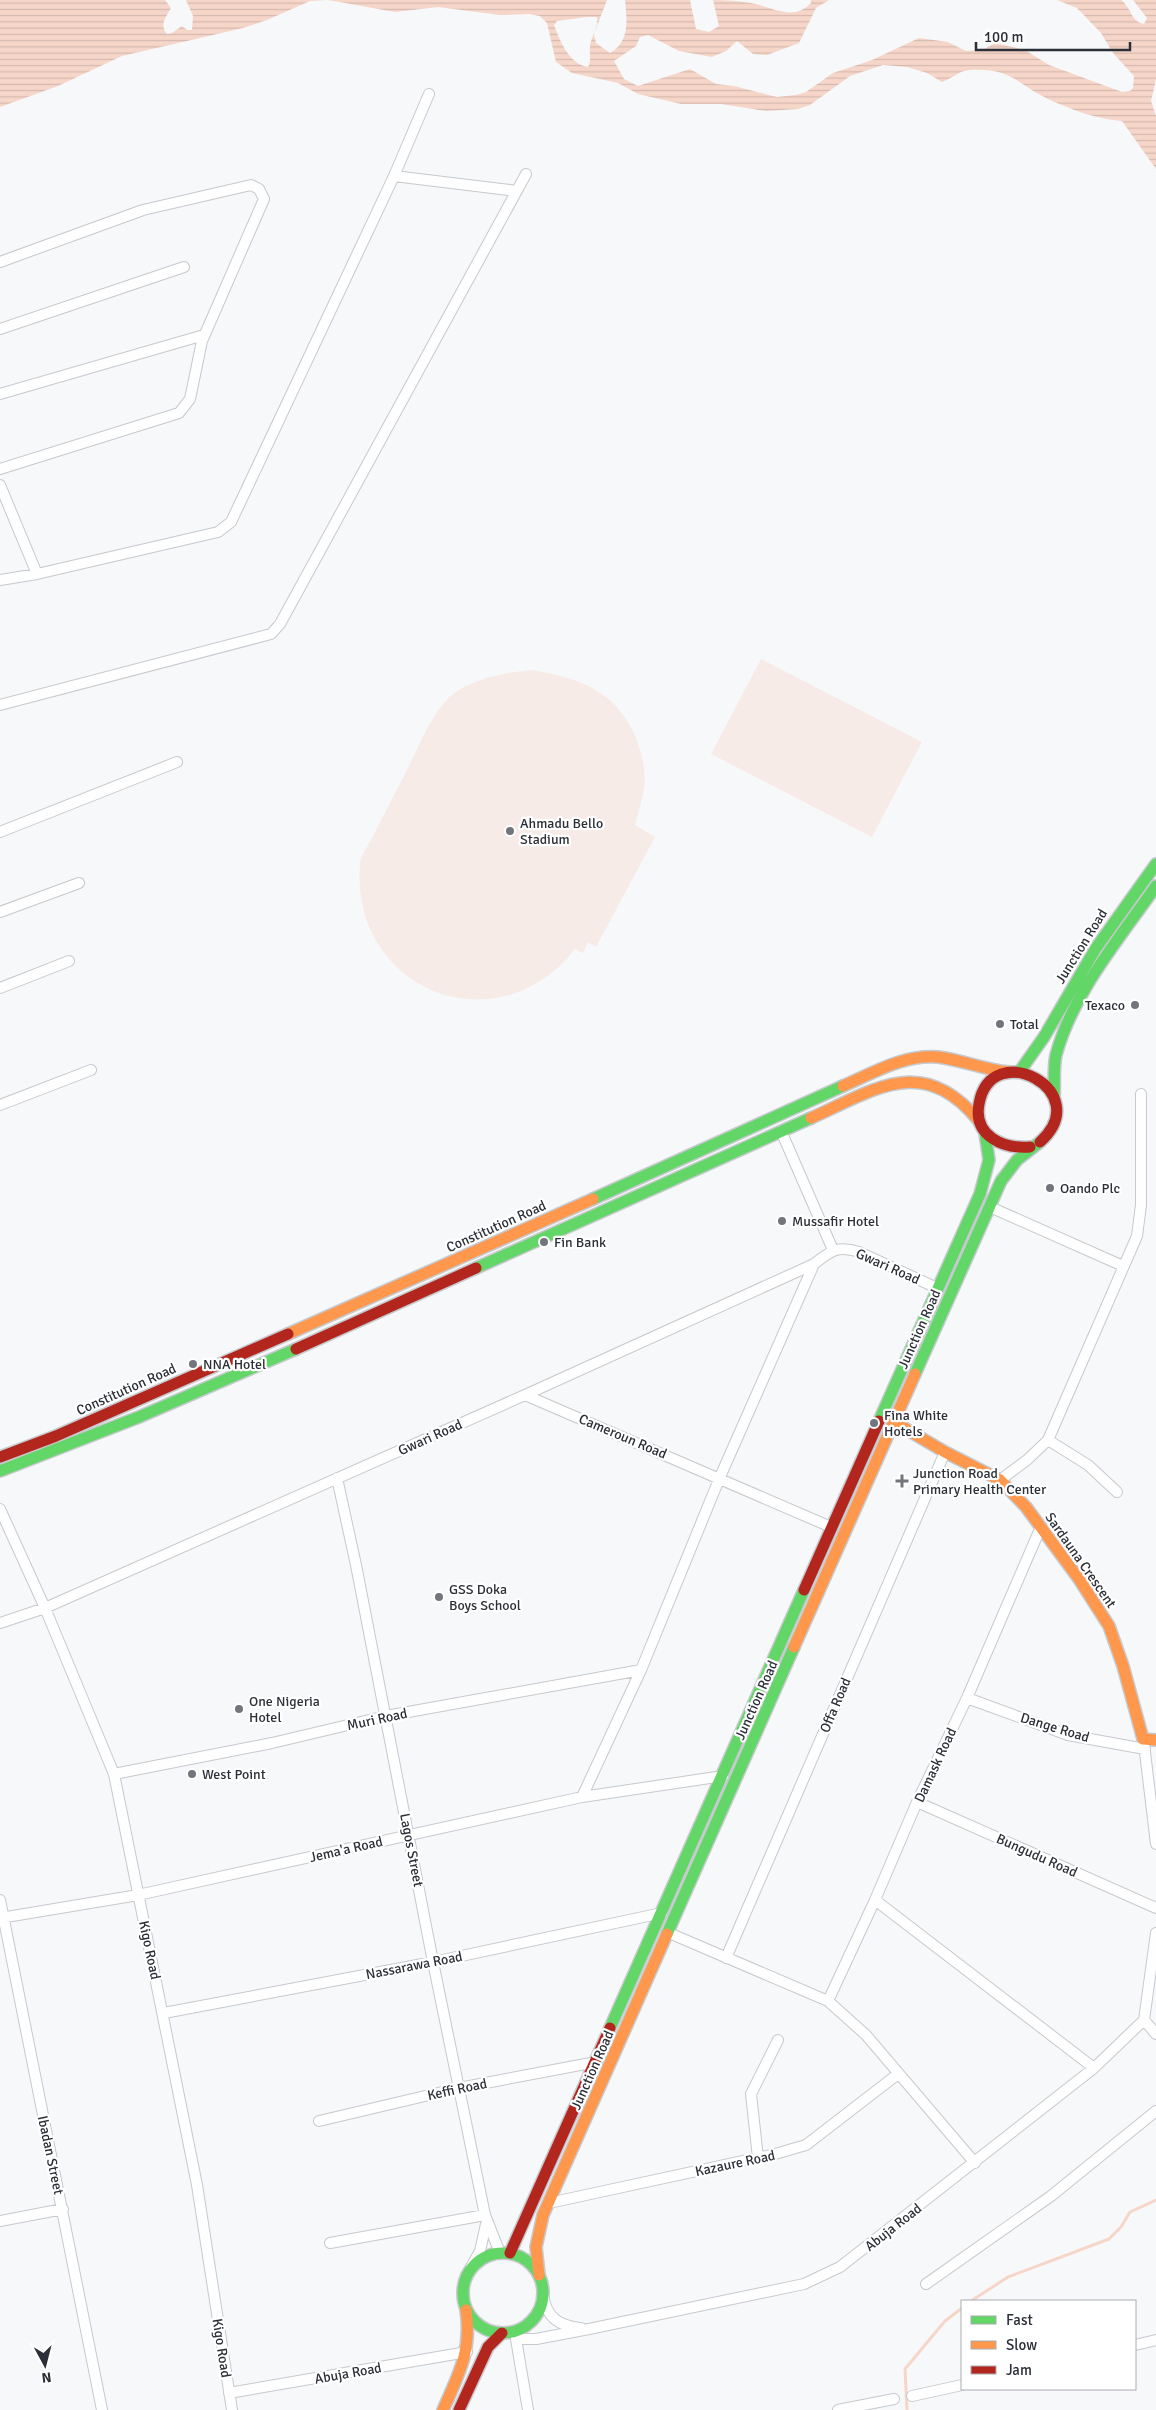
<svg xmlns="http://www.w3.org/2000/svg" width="1156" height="2410" viewBox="0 0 1156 2410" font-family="Signika,sans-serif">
<defs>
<pattern id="water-rules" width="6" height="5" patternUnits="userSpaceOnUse" patternTransform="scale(1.25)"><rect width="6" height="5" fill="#f7d6ca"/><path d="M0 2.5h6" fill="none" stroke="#d4b8ae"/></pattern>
</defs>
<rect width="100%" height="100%" fill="#f6f8fa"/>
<path fill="#f7ebe7" d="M761 659 922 742 872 837 711 754Z
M534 670C558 675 582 680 602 694 630 713 648 755 644 788 642 801 638 813 635 825L655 837 596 947 588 942 583 953 575 949C497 1049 350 990 360 864 361 855 369 844 373 836 385 813 397 789 409 766 420 744 433 711 452 695 474 678 507 672 534 670Z"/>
<path fill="url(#water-rules)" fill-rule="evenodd" d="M0 0H165L171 8C166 17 159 25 167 34L172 33 182 26 187 30H192L193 16 186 0H607L594 34 596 43 610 53C630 41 627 21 625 0H690L696 29 709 32 719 26 713 0C726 0 739 1 751 3 773 7 793 22 811 3V0H829L816 8 799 43 767 55 753 54 737 41 726 51 712 57 679 51 648 35 640 37 636 46 614 61 624 79 638 86 690 69 716 84 734 86 777 97 796 95 806 92 833 73 872 60 919 38 948 42 966 51 983 50 995 43 1025 50 1049 65 1122 92 1130 91 1133 88 1134 76 1113 53 1101 33 1077 8 1057 0H1121C1132 8 1130 21 1144 24L1147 18 1133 0H1156V79L1151 101 1156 116V169L1122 121C1096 119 1072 110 1048 99 1015 83 1012 68 970 70 959 70 952 79 942 82L927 73 907 67 883 65 850 76 810 105 798 109 766 111 721 104H681L638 94 618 83 572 73 556 62 547 23 540 16 529 14 500 15 438 7 395 12 328 0 310 1 267 20 243 28 122 56 58 86 0 107ZM587 17H597C599 27 591 37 590 46 589 54 592 60 588 67 569 64 560 41 554 25L557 21Z"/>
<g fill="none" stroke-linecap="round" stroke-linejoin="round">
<path stroke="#f7d6ca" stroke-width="3" d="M971 2301 1008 2277 1109 2239 1121 2227 1130 2212 1156 2200
M907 2410 905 2369 945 2321 962 2308"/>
<g stroke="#c6c9cd" stroke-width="12">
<path id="street" d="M394 176 517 191
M0 262 143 210 251 185 259 189 264 199 202 341 190 399 179 413 0 469
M0 329 184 267
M0 394 204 335
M0 485 37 574
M0 580 37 574 218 532 231 522 394 176 429 94
M0 705 271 634 280 624 526 174
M0 832 177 762
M0 912 79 883
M0 988 69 961
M0 1105 91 1070
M781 1131 833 1250
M990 1207 1123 1266
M525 1395 831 1527
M1048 1440 1088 1465 1117 1492
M337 1478 356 1565 433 1962 485 2215 500 2253
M1000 1480 1027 1460 1048 1440 1137 1236 1141 1205V1094
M0 1509 45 1608 114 1774 197 2185 232 2410
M0 1623 45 1608 525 1395 814 1264C831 1251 836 1245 859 1252L937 1288
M967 1698 1068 1735 1145 1749
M1144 1744 1156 1844
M114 1774 272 1743 386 1716 641 1670
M582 1797 641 1670 720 1477 814 1264
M917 1802 1156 1908
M0 1900 102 2410
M875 1900 1094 2068
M0 1918 138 1895 582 1797 723 1776
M669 1933 828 2001 866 2035 975 2163
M726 1958 945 1452
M828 2001 875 1900 917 1802 967 1698 1040 1529
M164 2013 433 1962 662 1913
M1144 2020 1156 1933
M1144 2020 1156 2034
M319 2121 459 2088 596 2062
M758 2158 751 2094 778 2040
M549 2203 775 2154 806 2145 898 2074
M0 2221 63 2209
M330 2243 485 2215
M470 2269 480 2251 486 2224
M926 2284 1051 2196 1156 2111
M543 2294C546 2317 558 2326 581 2328
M516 2339H536L589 2329 804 2284 840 2267 1094 2068 1144 2020
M516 2339 528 2410
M1135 2345 1156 2340
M229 2393 467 2352
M912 2396 962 2385
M838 2410 894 2399"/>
</g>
<g stroke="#c6c9cd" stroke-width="14">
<path id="fast" d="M1020 1071 1044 1037 1096 948 1156 864
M1054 1097C1055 1084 1053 1068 1056 1055 1073 992 1120 938 1156 886
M593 1199 843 1086
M476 1268 811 1118
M915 1374 1001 1181 1017 1160 1040 1142
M879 1421 980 1194 989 1160 985 1133
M0 1471 139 1417 296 1349
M667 1934 794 1647
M610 2028 804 1590
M463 2293a40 40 0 1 1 80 0a40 40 0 1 1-80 0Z"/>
</g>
<g stroke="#c6c9cd" stroke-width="14">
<path id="slow" d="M843 1086C873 1073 904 1054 938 1057 962 1060 985 1070 1009 1072
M811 1118C876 1089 923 1053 979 1121
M288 1334 593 1199
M894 1422 945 1452 1000 1480 1026 1507 1079 1579 1109 1626 1123 1666 1143 1739 1156 1740
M794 1647 915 1374
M539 2275 536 2247 543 2215 667 1934
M443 2410C459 2374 472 2350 466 2310"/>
</g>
<g stroke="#c6c9cd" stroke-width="14">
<path id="jam" d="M1030 1147C1003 1149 973 1136 979 1104 991 1036 1097 1091 1040 1142
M296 1349 476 1268
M0 1457 56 1436 288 1334
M804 1590 879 1421
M510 2253 610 2028
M459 2410 488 2347 502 2333"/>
</g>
<use href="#street" stroke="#fefefe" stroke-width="10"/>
<use href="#fast" stroke="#63d668" stroke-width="11"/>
<use href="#slow" stroke="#ff974d" stroke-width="11"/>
<use href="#jam" stroke="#b3261e" stroke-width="11"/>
</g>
<g fill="#72757b" stroke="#fff" stroke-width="2">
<circle cx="510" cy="831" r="5"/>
<circle cx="1135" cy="1005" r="5"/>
<circle cx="1000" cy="1024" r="5"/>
<circle cx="1050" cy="1188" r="5"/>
<circle cx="782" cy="1221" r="5"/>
<circle cx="544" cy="1242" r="5"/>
<circle cx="193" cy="1364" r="5"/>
<circle cx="874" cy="1423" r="5"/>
<path d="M899.5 1473.5h5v5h5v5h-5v5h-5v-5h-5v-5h5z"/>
<circle cx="439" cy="1597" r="5"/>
<circle cx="239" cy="1709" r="5"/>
<circle cx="192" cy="1774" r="5"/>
</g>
<g text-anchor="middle" stroke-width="4.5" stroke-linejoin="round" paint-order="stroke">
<g font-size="14" fill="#2b2f37" stroke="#fff" text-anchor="start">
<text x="520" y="828">Ahmadu Bello<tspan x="520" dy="16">Stadium</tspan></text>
<text x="1125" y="1010" text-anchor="end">Texaco</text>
<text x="1010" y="1029">Total</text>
<text x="1060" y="1193">Oando Plc</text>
<text x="792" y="1226">Mussafir Hotel</text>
<text x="554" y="1247">Fin Bank</text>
<text x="203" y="1369">NNA Hotel</text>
<text x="884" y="1420">Fina White<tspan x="884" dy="16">Hotels</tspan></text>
<text x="913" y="1478">Junction Road<tspan x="913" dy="16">Primary Health Center</tspan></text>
<text x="449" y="1594">GSS Doka<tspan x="449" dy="16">Boys School</tspan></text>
<text x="249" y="1706">One Nigeria<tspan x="249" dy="16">Hotel</tspan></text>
<text x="202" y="1779">West Point</text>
</g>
<g font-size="14" fill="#2b2f37" stroke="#fff">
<text transform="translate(1081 946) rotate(-58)" y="5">Junction Road</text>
<text transform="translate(496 1226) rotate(-24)" y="5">Constitution Road</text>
<text transform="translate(888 1266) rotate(24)" y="5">Gwari Road</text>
<text transform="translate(919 1329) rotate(-66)" y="5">Junction Road</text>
<text transform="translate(126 1389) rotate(-24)" y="5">Constitution Road</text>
<text transform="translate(623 1436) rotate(23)" y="5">Cameroun Road</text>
<text transform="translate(430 1437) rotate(-24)" y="5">Gwari Road</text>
<text transform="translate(1081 1560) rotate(55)" y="5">Sardauna Crescent</text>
<text transform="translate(756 1700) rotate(-66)" y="5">Junction Road</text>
<text transform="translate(835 1705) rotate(-67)" y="5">Offa Road</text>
<text transform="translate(377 1719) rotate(-12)" y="5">Muri Road</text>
<text transform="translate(1055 1727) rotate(17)" y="5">Dange Road</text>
<text transform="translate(935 1765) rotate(-65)" y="5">Damask Road</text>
<text transform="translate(346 1849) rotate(-13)" y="5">Jema'a Road</text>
<text transform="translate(412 1850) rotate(79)" y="5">Lagos Street</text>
<text transform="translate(1037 1855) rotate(24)" y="5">Bungudu Road</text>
<text transform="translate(150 1950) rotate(78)" y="5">Kigo Road</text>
<text transform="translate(414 1965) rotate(-11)" y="5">Nassarawa Road</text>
<text transform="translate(592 2070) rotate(-66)" y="5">Junction Road</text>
<text transform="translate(457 2089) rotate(-12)" y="5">Keffi Road</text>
<text transform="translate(51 2155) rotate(78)" y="5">Ibadan Street</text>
<text transform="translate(735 2163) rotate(-12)" y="5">Kazaure Road</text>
<text transform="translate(893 2227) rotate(-38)" y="5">Abuja Road</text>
<text transform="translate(222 2348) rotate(81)" y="5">Kigo Road</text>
<text transform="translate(348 2373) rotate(-10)" y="5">Abuja Road</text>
</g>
</g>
<rect x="961" y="2300" width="175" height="90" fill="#ffffff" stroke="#aaacaf"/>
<rect x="971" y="2316" width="25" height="8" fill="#63d668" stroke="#aaacaf"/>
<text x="1006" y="2325" font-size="15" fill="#2b2f37">Fast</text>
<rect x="971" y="2341" width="25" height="8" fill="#ff974d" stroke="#aaacaf"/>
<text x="1006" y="2350" font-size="15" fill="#2b2f37">Slow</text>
<rect x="971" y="2366" width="25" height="8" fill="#b3261e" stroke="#aaacaf"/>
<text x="1006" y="2375" font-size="15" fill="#2b2f37">Jam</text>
<g transform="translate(45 2365) rotate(173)" stroke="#ffffff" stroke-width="4" paint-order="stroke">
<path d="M0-4L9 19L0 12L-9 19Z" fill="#2b2f37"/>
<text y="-8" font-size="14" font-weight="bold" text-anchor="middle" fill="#2b2f37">N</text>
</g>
<path d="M976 42v8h154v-8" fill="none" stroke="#2b2f37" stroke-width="2.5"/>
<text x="984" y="42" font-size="15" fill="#2b2f37" stroke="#ffffff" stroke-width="4" paint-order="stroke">100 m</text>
</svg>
